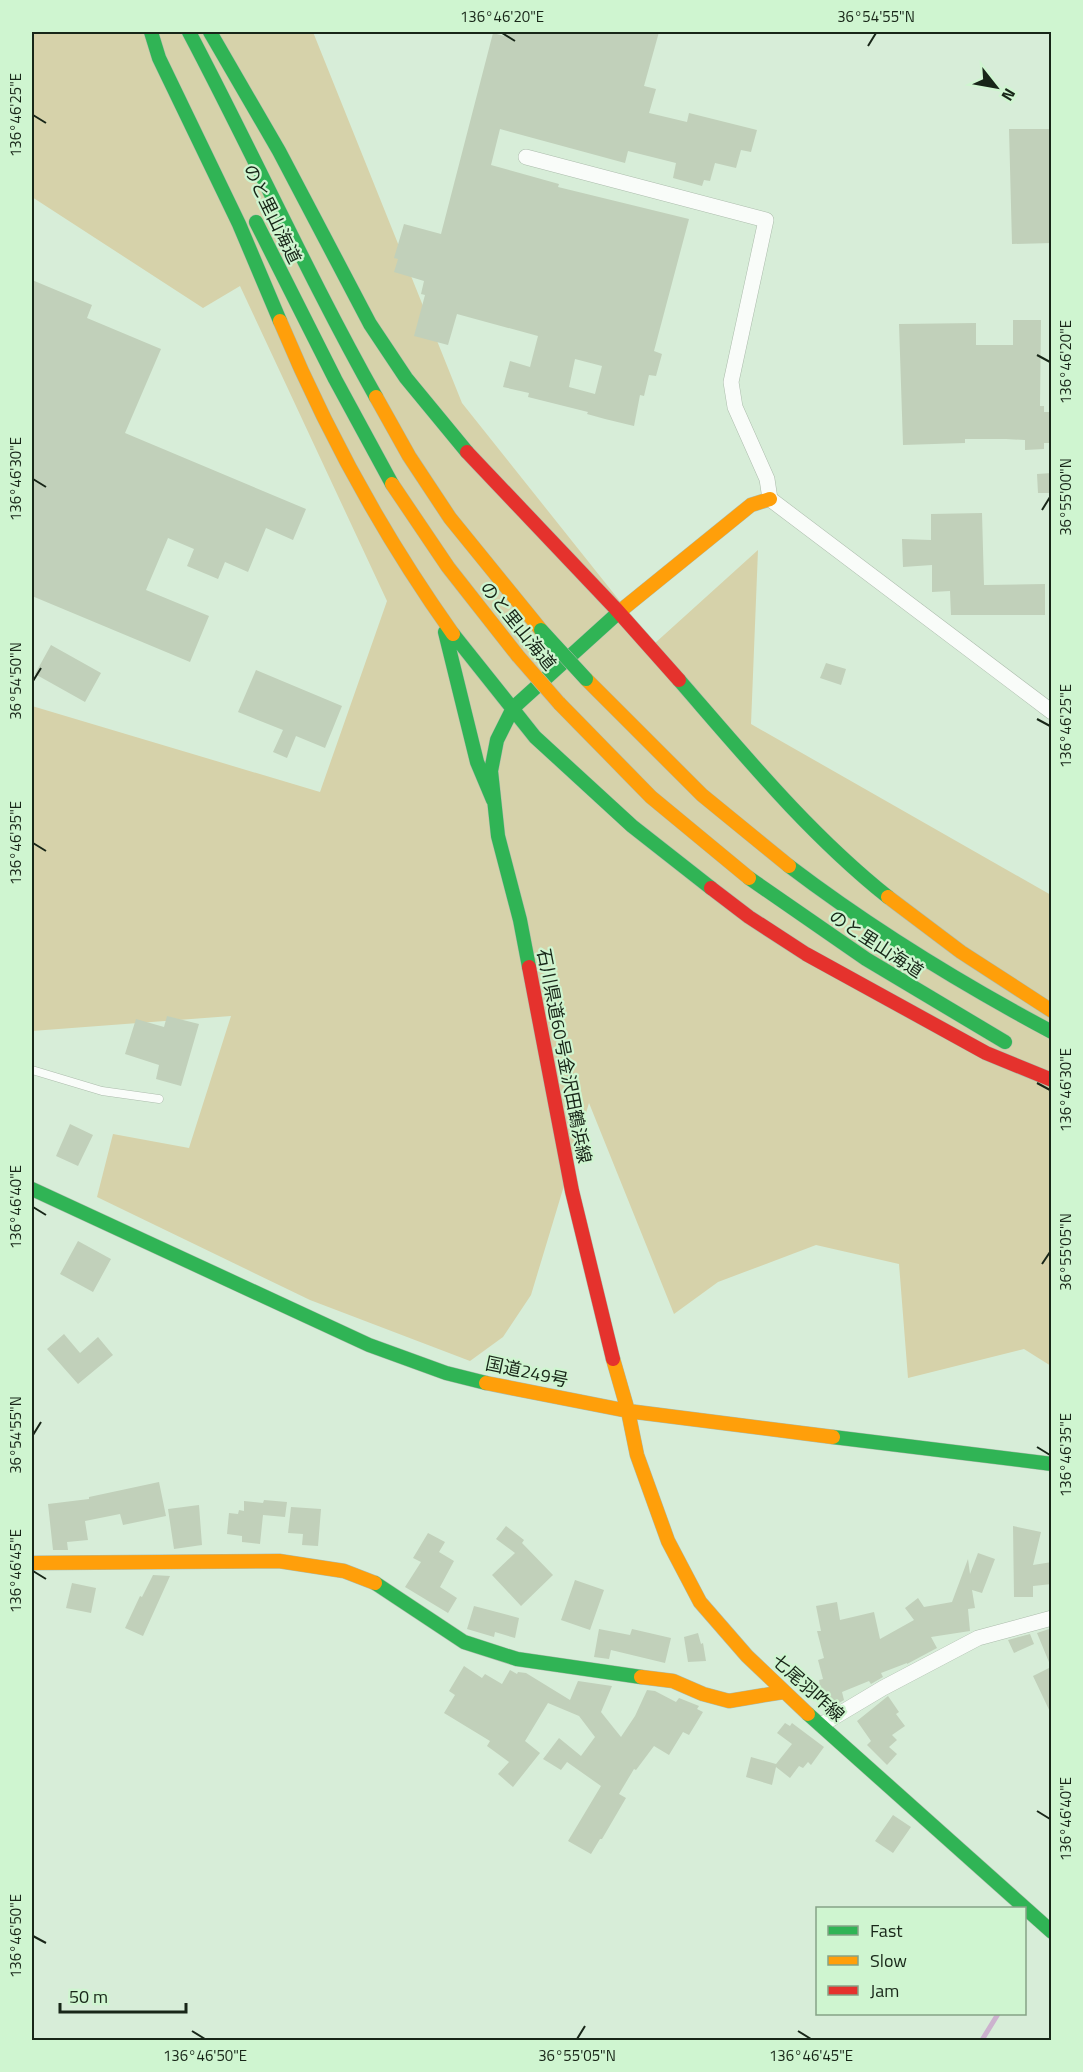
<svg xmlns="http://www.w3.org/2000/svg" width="1083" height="2072" viewBox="0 0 1083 2072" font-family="'Titillium Web','Noto Sans JP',sans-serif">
<rect width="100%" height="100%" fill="#d7edd8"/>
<path fill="#d6d2aa" d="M32 32H313L462 403 654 644 758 550 751 724 1051 895V1366L1024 1349 908 1378 899 1264 816 1245 718 1282 674 1314 589 1103 531 1295 503 1337 470 1361 310 1300 97 1197 113 1134 189 1148 231 1016 32 1031V706L320 792 387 601 240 286 203 308 32 197Z"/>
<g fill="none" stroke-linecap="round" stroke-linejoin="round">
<path stroke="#ccb2ce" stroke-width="5" d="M982 2040 998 2014"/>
</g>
<path fill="#c1d0ba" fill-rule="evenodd" d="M506 32H659L644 86 656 89 649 113 687 122 689 113 757 130 751 152 741 150 736 168 715 163 710 181 704 180 702 186 673 178 676 163 628 151 625 163 500 129 491 165 559 184 558 187 689 219 654 351 662 354 656 376 649 375 644 396 640 395 634 426 605 419 587 414 588 412 528 397 529 393 503 387 510 361 530 367 538 336 457 314 448 345 414 336 425 295 421 294 424 281 394 272 398 259 394 258 404 224 441 234 493 33 504 36ZM575 359 602 366 595 394 569 387Z
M1009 129H1052V243L1012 244Z
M32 280 92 305 87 318 161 349 125 433 306 509 293 540 266 528 248 572 225 562 218 579 187 566 194 549 168 538 146 590 209 616 190 662 32 596Z
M1013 320H1041L1040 406H1044V412H1052V443H1044V449L1025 450V440L1006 439H965V443L903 445 899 324 976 323V345H1013Z
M1052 473V493H1038L1037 474Z
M982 513 984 585 1045 584V615H951L950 591 932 592V565L903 567 902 539 931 540V514Z
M51 645 101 673 85 702 35 674Z
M826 663 846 669 841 685 820 678Z
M256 670 342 706 325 748 296 736 287 758 273 752 283 730 238 712Z
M167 1016 199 1024 181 1086 156 1079 159 1065 125 1054 136 1019 164 1027Z
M70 1124 93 1135 78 1166 56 1156Z
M78 1241 111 1259 93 1292 60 1274Z
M64 1334 80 1353 98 1337 113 1355 78 1384 47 1349Z
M159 1482 166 1516 123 1525 120 1514 85 1521 88 1540 67 1542 68 1550H53L48 1504 89 1499V1497Z
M264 1500 287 1502 285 1517 263 1515 260 1544 242 1542V1536L227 1534 229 1513 238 1514 239 1510 244 1511V1501L263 1503Z
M199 1505 202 1545 174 1549 168 1509Z
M291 1507 321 1509 318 1546 302 1545 303 1534 288 1533Z
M506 1526 524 1540 522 1543 553 1575 521 1606 492 1575 515 1553 496 1539Z
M1013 1526 1041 1532 1033 1565 1052 1562V1584L1033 1586V1597H1014Z
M428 1533 445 1542 439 1552 454 1561 440 1587 457 1598 448 1613 405 1587 421 1562 413 1558Z
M978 1553 995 1559 982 1593 972 1590 975 1608 968 1609 970 1631 931 1637 937 1648 907 1664V1663L881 1673 883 1677 871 1684 869 1681 842 1692 844 1700 834 1706 823 1708 819 1680 823 1679 818 1660 824 1658 817 1631H821L816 1606 837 1602 840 1620 874 1612 880 1639 914 1620 905 1608 918 1598 924 1607 952 1602 968 1559 970 1574Z
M153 1575 170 1576 143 1636 125 1628 140 1596 142 1597Z
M575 1580 604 1590 590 1630 561 1620Z
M72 1583 96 1588 91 1613 66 1608Z
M474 1606 519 1618 515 1638 495 1632 494 1637 467 1629Z
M1052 1628V1716L1033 1676 1051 1667 1037 1633Z
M599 1629 630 1635 632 1629 671 1638 665 1663 611 1650 609 1659 594 1657Z
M698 1633 701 1644 703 1643 706 1661 688 1662 684 1637Z
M1030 1634 1034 1644 1014 1653 1008 1640Z
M464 1666 482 1678 485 1674 502 1684 510 1670 517 1674 518 1672 526 1673 570 1700 578 1681 612 1686 601 1712 621 1737 635 1716 647 1690 655 1691 676 1702 679 1698 699 1706 697 1709 703 1712 689 1735 683 1732 669 1755 654 1746 636 1770 634 1769 619 1794 626 1798 602 1839H600L591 1854 568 1841 601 1786 567 1762 561 1770 543 1759 559 1738 581 1756 595 1737 579 1716 548 1703 525 1741 540 1753 513 1787 498 1774 509 1762 487 1746 490 1741 444 1713 455 1695 449 1691Z
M888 1696 899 1712 896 1714 905 1726 892 1735 897 1740 889 1747 897 1754 887 1765 867 1745 871 1741 857 1721Z
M785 1723 790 1726 792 1723 824 1747 811 1765 808 1762 803 1768 799 1766 790 1778 776 1767 772 1785 746 1777 751 1757 776 1764 792 1744 777 1733Z
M893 1815 911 1827 893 1853 875 1841Z"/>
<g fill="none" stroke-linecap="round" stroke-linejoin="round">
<g stroke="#acbcac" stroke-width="9">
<path id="lane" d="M32 1070 102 1091 159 1099"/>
</g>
<g stroke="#acbcac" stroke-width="16">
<path id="street" d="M526 157 766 220 731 382 735 407 767 479 770 499 1052 712
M821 1725 883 1688 978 1638 1052 1618"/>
</g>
<g stroke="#acbcac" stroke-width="15">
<path id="fast" d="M151 32 159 58 239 224 280 321
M189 32C253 153 309 278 376 397
M210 32 279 151 370 324 406 378 467 452
M256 222 335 379 392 484
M445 632 477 762 493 800
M453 634 535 737 632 826 711 888
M679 680C745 756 809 834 888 897
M789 866C872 929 960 983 1052 1032
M749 878 866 959 1005 1042
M529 967 520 920 498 836 491 771 497 740 513 708 619 612
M32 1189 369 1345 446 1373 486 1383
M833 1437 1052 1464
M375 1583 464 1642 517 1659 641 1677
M808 1714 1052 1932"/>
</g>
<g stroke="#acbcac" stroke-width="15">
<path id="slow" d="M280 321C326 431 384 537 453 634
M376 397 409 456 450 518 541 630
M392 484 448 567 518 656
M619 612 751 505 770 499
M586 679 702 795 789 866
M559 703 651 797 749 878
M888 897 961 952 1052 1011
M613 1359 628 1411 637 1455 668 1541 700 1602 747 1656 808 1714
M486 1383 628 1411 833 1437
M32 1563 279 1561 344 1571 375 1583
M641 1677 673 1681 703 1694 729 1701 783 1692"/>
</g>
<g stroke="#acbcac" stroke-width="15">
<path id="jam" d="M467 452 615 608 679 680
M711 888 749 917 806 954 986 1053 1052 1080
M529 967 572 1191 613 1359"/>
</g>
<use href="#lane" stroke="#f9fcf9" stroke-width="8"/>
<use href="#street" stroke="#f9fcf9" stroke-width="15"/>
<use href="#fast" stroke="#30b455" stroke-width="14"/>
<use href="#slow" stroke="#ff9f0a" stroke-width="14"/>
<use href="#jam" stroke="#e5322d" stroke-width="14"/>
<g stroke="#b5bcb1" stroke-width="15" stroke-linecap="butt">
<path id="fast-bridge" d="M541 630 586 679"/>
</g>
<g stroke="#b5bcb1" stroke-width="15" stroke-linecap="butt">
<path id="slow-bridge" d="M518 656 559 703"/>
</g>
<use href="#fast-bridge" stroke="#30b455" stroke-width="14"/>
<use href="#slow-bridge" stroke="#ff9f0a" stroke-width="14"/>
</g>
<path fill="none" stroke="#182618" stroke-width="2" d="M502 33 515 41M868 46 876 33M33 115 46 123M1037 355 1050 362M33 479 46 487M1042 510 1050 497M33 681 41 668M1037 719 1050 726M33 843 46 851M1037 1083 1050 1090M33 1207 46 1215M1042 1264 1050 1252M33 1435 41 1422M1037 1447 1050 1455M33 1571 46 1579M1037 1811 1050 1819M33 1936 46 1943M192 2031 205 2039M798 2031 811 2039M577 2039 585 2026"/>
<g text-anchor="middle" stroke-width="4.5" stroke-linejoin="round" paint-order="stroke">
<g font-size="18" fill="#182618" stroke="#cff5d0">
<text transform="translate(272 214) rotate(64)" y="6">のと里山海道</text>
<text transform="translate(518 626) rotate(51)" y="6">のと里山海道</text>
<text transform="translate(876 944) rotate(33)" y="6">のと里山海道</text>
<text transform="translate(564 1056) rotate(79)" y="6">石川県道60号金沢田鶴浜線</text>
<text transform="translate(527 1372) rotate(12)" y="6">国道249号</text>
<text transform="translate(808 1688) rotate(42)" y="6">七尾羽咋線</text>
</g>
</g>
<rect width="1083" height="2072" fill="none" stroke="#cff5d0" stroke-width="66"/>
<rect x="816" y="1907" width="210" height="108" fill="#cff5d0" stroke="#86a286" stroke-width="1.5"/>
<rect x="828" y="1926" width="30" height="9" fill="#30b455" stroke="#86a286" stroke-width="1.5"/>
<text x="870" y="1937" font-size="18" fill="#182618">Fast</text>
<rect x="828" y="1956" width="30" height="9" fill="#ff9f0a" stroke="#86a286" stroke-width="1.5"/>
<text x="870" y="1967" font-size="18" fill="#182618">Slow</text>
<rect x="828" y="1986" width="30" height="9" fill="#e5322d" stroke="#86a286" stroke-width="1.5"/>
<text x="870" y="1997" font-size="18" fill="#182618">Jam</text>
<g transform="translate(996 87) rotate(121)" stroke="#cff5d0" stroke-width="4.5" paint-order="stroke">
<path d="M0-4.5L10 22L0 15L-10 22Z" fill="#182618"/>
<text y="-9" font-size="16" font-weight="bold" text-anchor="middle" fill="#182618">N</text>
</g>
<path d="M60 2003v9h126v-9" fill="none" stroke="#182618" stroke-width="3"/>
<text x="69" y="2003" font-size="18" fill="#182618" stroke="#cff5d0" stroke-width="4.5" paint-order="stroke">50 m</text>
<rect x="33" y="33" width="1017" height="2006" fill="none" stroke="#182618" stroke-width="2"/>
<g font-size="15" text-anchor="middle" fill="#182618">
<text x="502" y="22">136°46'20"E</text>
<text x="876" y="22">36°54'55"N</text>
<text transform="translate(16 115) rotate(-90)" y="5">136°46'25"E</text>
<text transform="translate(1066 362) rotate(-90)" y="5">136°46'20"E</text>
<text transform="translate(16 479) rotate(-90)" y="5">136°46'30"E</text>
<text transform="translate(1066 497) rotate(-90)" y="5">36°55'00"N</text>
<text transform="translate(16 681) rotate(-90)" y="5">36°54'50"N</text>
<text transform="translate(1066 726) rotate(-90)" y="5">136°46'25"E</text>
<text transform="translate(16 843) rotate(-90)" y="5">136°46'35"E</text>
<text transform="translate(1066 1090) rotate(-90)" y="5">136°46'30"E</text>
<text transform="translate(16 1207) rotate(-90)" y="5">136°46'40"E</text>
<text transform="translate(1066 1252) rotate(-90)" y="5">36°55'05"N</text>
<text transform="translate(16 1435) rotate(-90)" y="5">36°54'55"N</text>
<text transform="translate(1066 1455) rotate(-90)" y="5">136°46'35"E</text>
<text transform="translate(16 1571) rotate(-90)" y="5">136°46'45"E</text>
<text transform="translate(1066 1819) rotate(-90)" y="5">136°46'40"E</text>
<text transform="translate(16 1936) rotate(-90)" y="5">136°46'50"E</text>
<text x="205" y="2061">136°46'50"E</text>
<text x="577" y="2061">36°55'05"N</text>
<text x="811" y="2061">136°46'45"E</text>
</g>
</svg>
